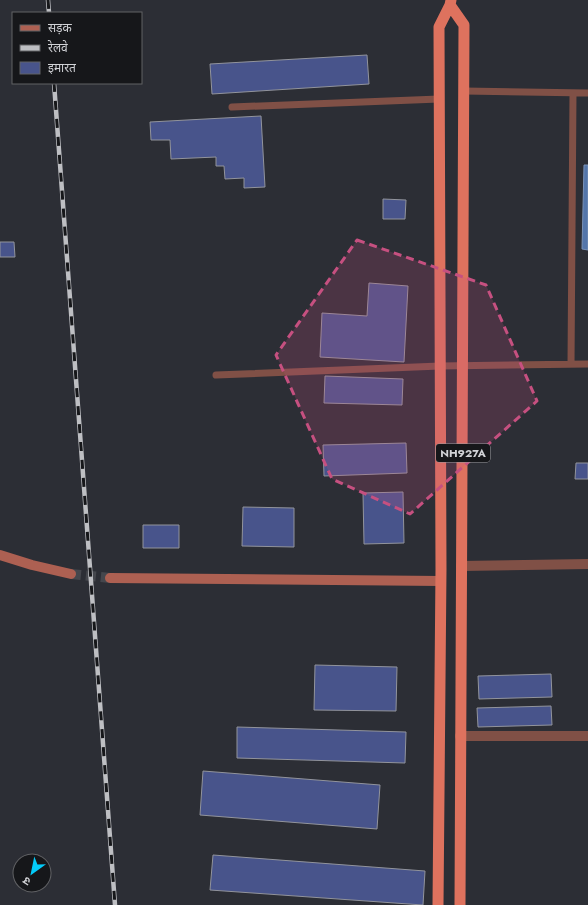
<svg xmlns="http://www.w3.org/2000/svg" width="588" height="905" viewBox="0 0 588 905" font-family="Jost,'Noto Sans Devanagari',sans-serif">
<rect width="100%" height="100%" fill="#2c2e35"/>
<path fill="#5476aa" stroke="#7a92b7" d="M584 165H588V250L582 249Z"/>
<path fill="#48548b" stroke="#92949c" d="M367 55 369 84 212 94 210 64Z
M261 116 265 187 244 188V178L225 179 224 166H216V157L171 159 170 140H151L150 122Z
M383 199 406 200 405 219H383Z
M0 242H14L15 257H0Z
M369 283 408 286 404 362 320 357 322 313 367 316Z
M325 376 403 379 402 405 324 403Z
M406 443 407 473 324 476 323 445Z
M576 463H588V479H575Z
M403 492 404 543 364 544 363 493Z
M243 507 294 508V547L242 546Z
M143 525H179V548H143Z
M315 665 397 667 396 711 314 710Z
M551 674 552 697 479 699 478 676Z
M551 706 552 725 478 727 477 708Z
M237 727 406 732 405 763 237 758Z
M203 771 380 785 377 829 200 815Z
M213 855 425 871 423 905 210 890Z"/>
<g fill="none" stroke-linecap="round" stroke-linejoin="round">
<path stroke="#45474d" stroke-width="10" stroke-dasharray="10 5" stroke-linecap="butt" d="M71 574 110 578"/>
<path stroke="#805046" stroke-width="7" d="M464 91 588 93
M232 107 439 99
M571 364 573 93
M216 375 440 366 588 364"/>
<path stroke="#805046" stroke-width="10" d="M461 566 588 564
M460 736H588"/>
<path stroke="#ad6052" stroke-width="10" d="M0 555 32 565 71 574
M110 578 441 581"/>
<path stroke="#de725e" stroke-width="11" d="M450 5 464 25 460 905
M438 905 441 569 439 27 450 5 451 0"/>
<g stroke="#bebfc3" stroke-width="4.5">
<path id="rail" d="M48 0 49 13
M54 83 115 905"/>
</g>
<use href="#rail" stroke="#16171a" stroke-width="3" stroke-dasharray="9" stroke-linecap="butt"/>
</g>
<path fill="#c65080" fill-opacity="0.2" stroke="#c65080" stroke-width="3" stroke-dasharray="8 5" stroke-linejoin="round" d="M357 240 486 285 537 401 410 514 332 479 276 355Z"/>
<g text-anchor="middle" stroke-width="4" stroke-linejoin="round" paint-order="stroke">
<rect fill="#16171a" stroke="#999a9e" stroke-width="1" x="436" y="444" width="54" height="18" rx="3"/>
<g font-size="11" font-weight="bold" fill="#d1d2d6">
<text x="463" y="457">NH927A</text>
</g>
</g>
<rect x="12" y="12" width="130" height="72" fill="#16171a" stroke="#616265"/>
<rect x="20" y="25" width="20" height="6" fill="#ad6052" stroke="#616265"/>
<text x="48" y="32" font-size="12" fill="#d1d2d6">सड़क</text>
<rect x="20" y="45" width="20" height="6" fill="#bebfc3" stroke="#616265"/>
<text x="48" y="52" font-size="12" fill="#d1d2d6">रेलवे</text>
<rect x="20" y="62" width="20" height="12" fill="#48548b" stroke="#616265"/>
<text x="48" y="72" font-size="12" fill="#d1d2d6">इमारत</text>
<g transform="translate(32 873) rotate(213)"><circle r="19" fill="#16171a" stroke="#616265"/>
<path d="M0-3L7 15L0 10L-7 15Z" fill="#03cbf9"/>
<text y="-6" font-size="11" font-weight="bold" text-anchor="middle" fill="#d1d2d6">उ</text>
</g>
</svg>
